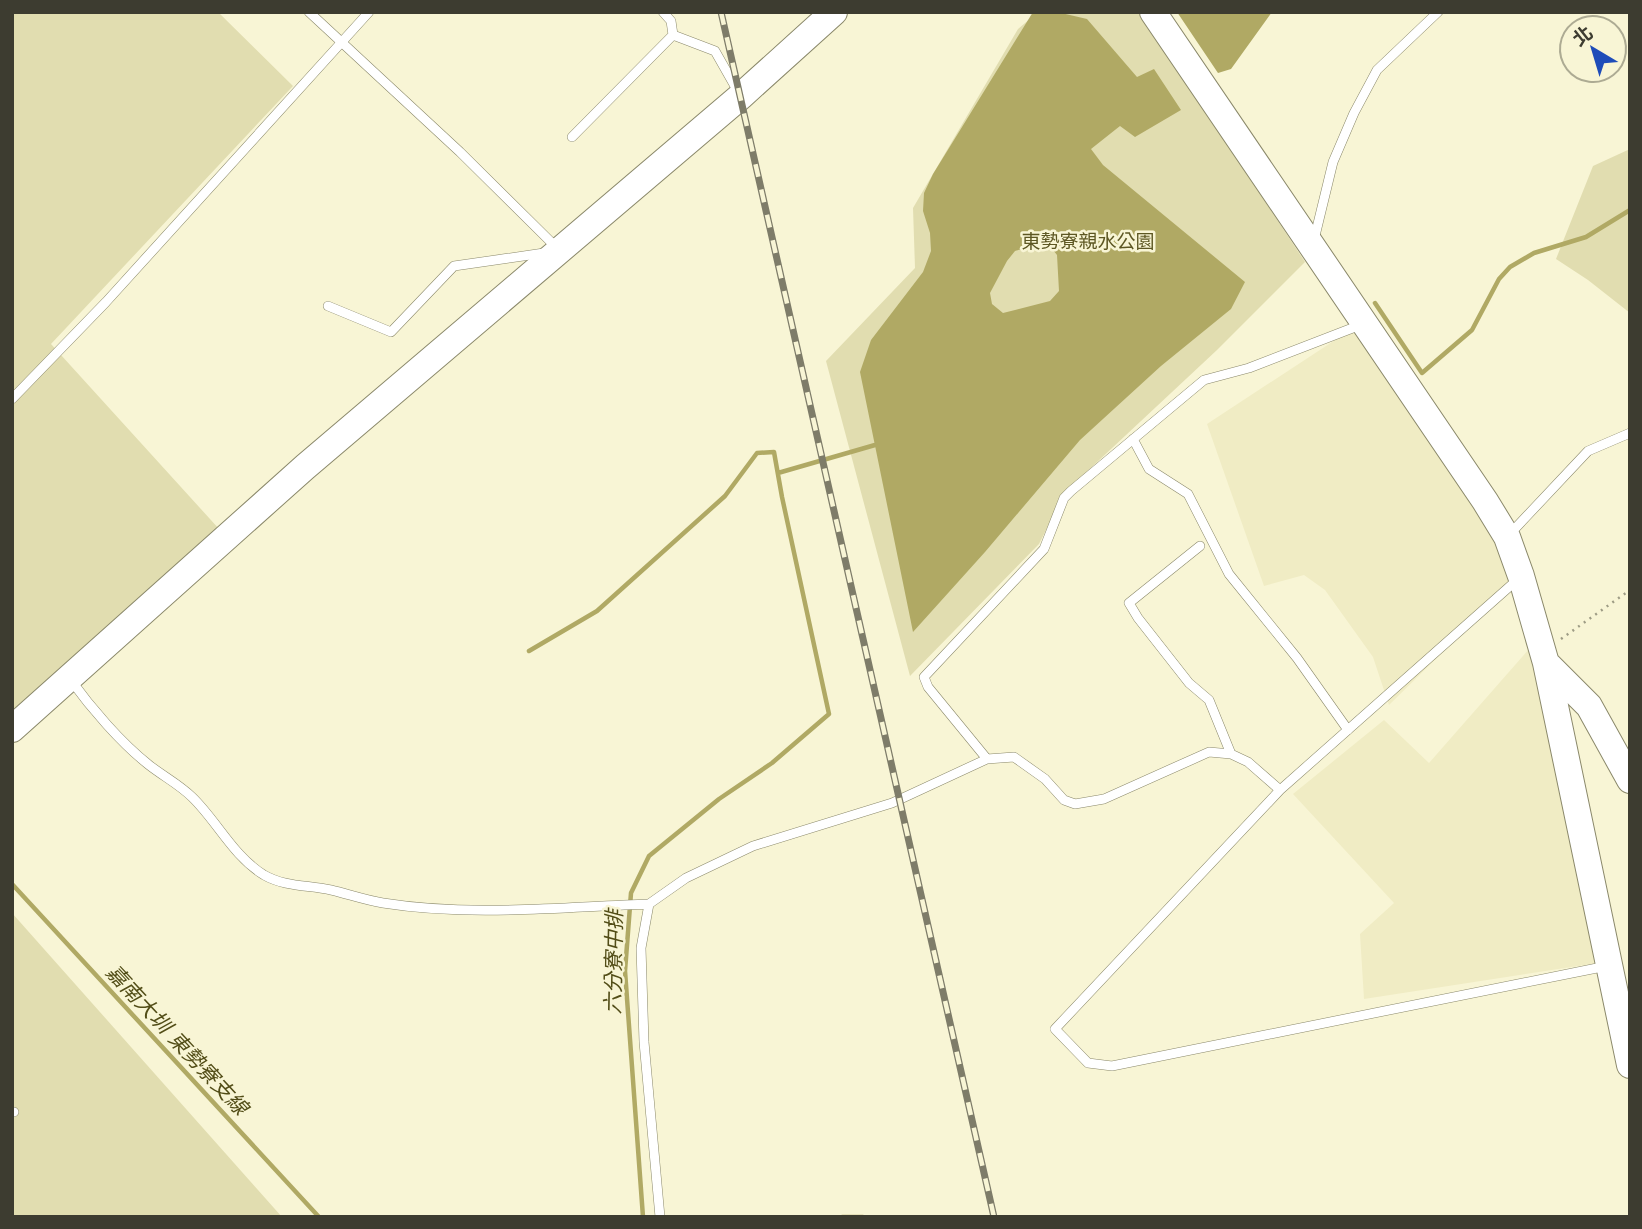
<svg xmlns="http://www.w3.org/2000/svg" width="1642" height="1229" viewBox="0 0 1642 1229" font-family="'Work Sans','Noto Sans TC',sans-serif">
<rect width="100%" height="100%" fill="#f8f5d5"/>
<path fill="#f0ecc4" d="M1361 323 1519 577 1389 705 1373 657 1325 590 1304 575 1264 586 1207 424Z
M1536 641 1604 962 1364 999 1360 934 1394 903 1293 794 1384 720 1429 763Z"/>
<path fill="#e1ddb0" d="M12 12H218L293 86 51 344 220 530 12 712Z
M1038 12H1140L1305 262 1217 350 1065 492 1039 544 910 676 826 361 915 268 913 208 1018 29Z
M1630 149V313L1588 280 1556 259 1593 166Z
M12 913 282 1217H12Z"/>
<path fill="#b0a964" fill-rule="evenodd" d="M1033 12H1057L1087 19 1137 77 1154 69 1181 110 1135 137 1120 126 1091 149 1103 165 1245 282 1231 309 1161 366 1080 440 985 552 913 632 860 372 871 340 923 272 931 251 930 233 923 211 924 193 933 174ZM1046 241 1057 255 1059 291 1050 301 1003 313 992 304 990 293 1007 261 1015 251Z
M1177 12H1272L1231 69 1218 73Z"/>
<g fill="none" stroke-linecap="round" stroke-linejoin="round">
<path stroke="#b0a964" stroke-width="4.5" d="M1375 303 1422 373 1472 330 1499 279 1510 267 1534 253 1586 237 1630 210
M778 473 875 445
M529 651 597 611 725 496 757 453 774 452 782 497 829 714 772 763 719 799 649 856 631 893 625 971 643 1217
M12 884 319 1217
M842 1217H863"/>
<g stroke="#8a886a" stroke-width="10">
<path id="lane" d="M309 12 460 152 557 248
M663 12 671 21 673 35 715 51 740 95
M572 137 673 35
M1314 240 1333 162 1354 113 1377 70 1438 12
M328 306 391 332 454 266 544 253
M12 399 106 302 369 12
M1133 439 1149 469 1188 494 1229 574 1297 658 1348 730
M1508 536 1588 451 1630 433
M1200 546 1129 603 1138 618 1189 683 1209 700 1231 754
M1517 580 1280 790 1055 1029 1088 1063 1112 1066 1607 966
M70 679C91 708 121 743 149 765 163 776 180 785 192 797 217 821 233 856 264 875 285 887 308 885 331 890 348 894 365 900 383 903 471 917 560 907 649 904
M1280 790 1248 762 1231 754 1209 752 1104 799 1075 804 1064 800 1045 779 1014 757 987 759 928 687 924 677 1044 549 1064 498 1071 491 1204 380 1249 368 1363 324
M12 1112H14
M660 1217 644 1042 641 948 649 904 686 878 753 846 892 803 987 759"/>
</g>
<g stroke="#8a886a" stroke-width="28">
<path id="secondary" d="M1153 12 1485 501 1507 537 1521 576 1546 663 1630 1065
M1546 663 1589 706 1630 780
M12 729 305 467 741 96 834 12"/>
</g>
<path stroke="#9e9c85" stroke-width="2.5" stroke-dasharray="2 5" stroke-linecap="butt" d="M1561 639 1630 590"/>
<use href="#lane" stroke="#fff" stroke-width="9"/>
<use href="#secondary" stroke="#fff" stroke-width="26"/>
<g stroke="#7e7c69" stroke-width="7">
<path id="rail" d="M721 12 994 1217"/>
</g>
<use href="#rail" stroke="#f8f5d5" stroke-width="4.5" stroke-dasharray="13" stroke-linecap="butt"/>
</g>
<g text-anchor="middle" stroke-width="5" stroke-linejoin="round" paint-order="stroke">
<g font-size="19" fill="#5d5723" stroke="#f8f5d5">
<text x="1088" y="248">東勢寮親水公園</text>
</g>
<g font-size="21" font-style="italic" fill="#524d17" stroke="#f8f5d5">
<text transform="translate(614 962) rotate(-89)" y="7">六分寮中排</text>
<text transform="translate(177 1040) rotate(47)" y="7">嘉南大圳 東勢寮支線</text>
</g>
</g>
<rect width="1642" height="1229" fill="none" stroke="#3d3c30" stroke-width="28"/>
<g transform="translate(1593 49) rotate(322)"><circle r="33" fill="#f8f5d5" stroke="#adab93" stroke-width="2"/>
<path d="M0-5L12 26L0 18L-12 26Z" fill="#1e4cb9"/>
<text y="-10" font-size="19" font-weight="bold" text-anchor="middle" fill="#3d3c30">北</text>
</g>
</svg>
